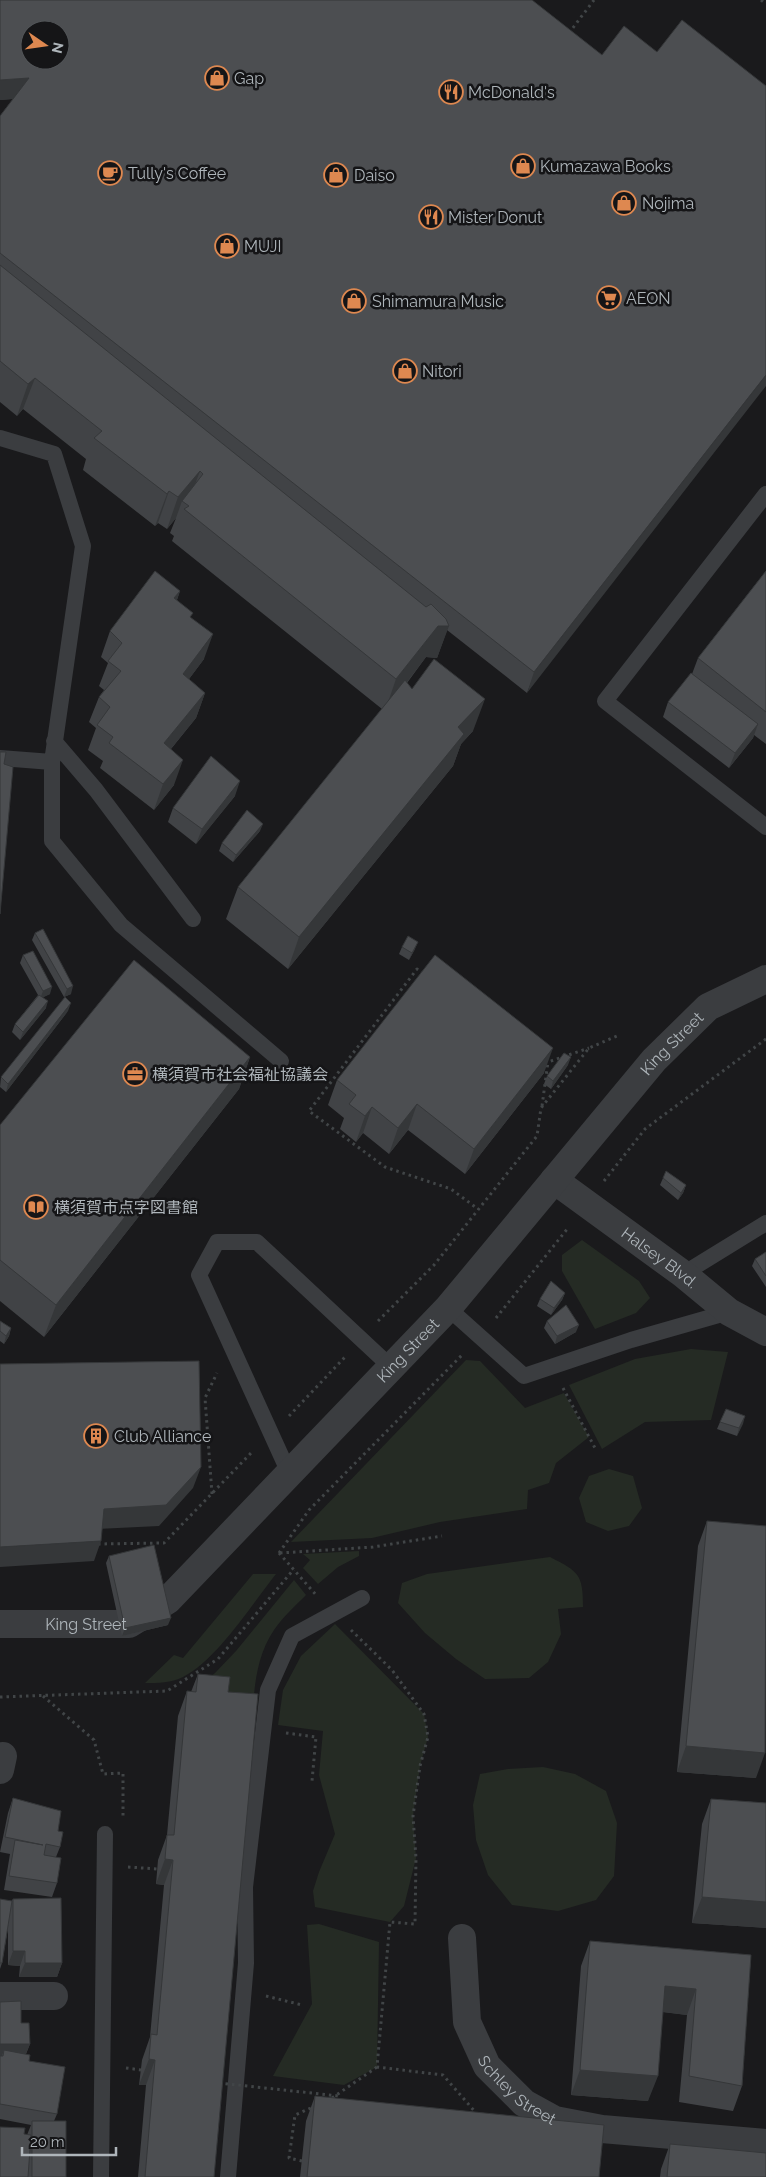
<svg xmlns="http://www.w3.org/2000/svg" width="766" height="2177" viewBox="0 0 766 2177" font-family="Raleway,'Noto Sans JP',sans-serif">
<rect width="100%" height="100%" fill="#1a1a1c"/>
<path fill="#252b24" d="M582 1240 639 1281 650 1298 636 1313 595 1329 562 1271V1255Z
M691 1349 728 1352 711 1420 645 1422 602 1449 569 1385 635 1359Z
M466 1360 480 1361 525 1408 564 1393 589 1437 556 1463 549 1483 528 1490 527 1509 440 1522 372 1538 291 1542Z
M609 1469 633 1476 642 1508 629 1526 608 1531 586 1522 579 1498 589 1476Z
M359 1551V1556L338 1567 318 1584 303 1568 310 1560 303 1554Z
M550 1557C579 1572 583 1574 583 1607L558 1609 561 1634 548 1662 529 1678 485 1679 456 1659 425 1633 398 1603 402 1583 427 1574Z
M253 1574H276C252 1604 217 1660 183 1677 171 1683 158 1683 145 1683L174 1655 183 1658Z
M294 1580 306 1595C295 1606 283 1617 274 1630 258 1653 254 1684 253 1711L190 1692 215 1673 236 1651Z
M335 1624 424 1714 428 1737 420 1766 413 1816 416 1858 404 1906 390 1922 315 1907 313 1891 319 1872 335 1834 319 1775 323 1731 278 1725 283 1690 301 1656Z
M543 1767 575 1774 606 1791 617 1823 614 1876 596 1900 558 1911 512 1905 488 1875 476 1840 473 1805 480 1774 508 1769Z
M319 1924 379 1942 377 2067 344 2085 273 2076 312 2004 307 1925Z"/>
<g fill="none" stroke-linecap="round" stroke-linejoin="round">
<path stroke="#414547" stroke-width="3" stroke-dasharray="2.5 4" stroke-linecap="butt" d="M761 0 766 4
M569 33 594 0
M423 974 417 969 309 1111 385 1167 451 1189 478 1209
M545 1060 548 1062 589 1048
M542 1106 548 1062
M604 1181 645 1129 766 1039
M496 1318 568 1228
M378 1321 434 1265 537 1136 541 1108 589 1048 617 1036
M563 1388 595 1448
M289 1416 345 1357
M212 1494 205 1398 217 1373
M98 1544 164 1543 253 1451
M279 1553 317 1596
M279 1553 309 1510 463 1354
M280 1553 373 1547 442 1536
M351 1630 392 1670 424 1714 428 1737 420 1766 413 1816 416 1858 415 1924 390 1922 377 2067 443 2075 477 2114
M43 1696 94 1740 103 1774 123 1773V1817
M0 1697 167 1691 218 1659 294 1569
M286 1733 316 1737 312 1781
M128 1867 157 1869
M266 1996 302 2005
M126 2068 141 2070
M332 2098 377 2067
M302 2161 289 2158 295 2115 313 2107"/>
<path stroke="#3b3d40" stroke-width="16" d="M0 438 54 454 83 546 52 762V841L121 925 281 1061
M766 494 605 701 766 827
M54 741 96 790 193 919
M0 758 52 762
M683 1274 766 1223
M448 1308 524 1376 631 1340 729 1312
M289 1473 199 1275 217 1242H257L391 1367
M101 2177 105 1834
M228 2177 246 1963 245 1887 268 1690 292 1636 362 1598"/>
<g stroke="#3b3d40" stroke-width="28">
<path id="s1" d="M554 1180 683 1274 729 1312 766 1332"/>
<path id="s2" d="M0 1624H129L168 1600 448 1308 654 1060 708 1007 766 979"/>
<path d="M0 1770 3 1756"/>
<path id="s3" d="M462 1938 467 2022 487 2066 524 2103 555 2120 602 2129 766 2143"/>
<path d="M0 1996H54"/>
</g>
<path stroke="#414547" stroke-width="3" stroke-dasharray="2.5 4" stroke-linecap="butt" d="M219 2083 339 2096"/>
</g>
<path fill="#414346" d="M0 0 533 1 602 55 657 52 766 86 527 693 447 630 437 658 426 657 407 683 412 689 473 731 461 744 453 766 288 969 226 919 238 887 382 709 172 541 174 536 170 533 176 518 167 529 158 523 155 526 83 470 86 459 23 409 17 416 0 402V116L13 99 0 100Z
M766 571V744L754 735 753 738 729 768 663 717 668 702 692 674 698 658Z
M180 591 177 600 191 618 204 659 189 679 205 693 196 718 171 749 174 785 154 810 100 768 103 761 88 750 96 728 89 722 99 697 104 690 99 686 108 663 101 657 110 631Z
M235 796 196 844 168 822 173 808Z
M260 831 233 862 219 851 222 843Z
M35 933 71 994 64 997 32 940Z
M402 947 415 949 409 960 399 954Z
M23 955 50 994 43 997 46 1008 20 1040 12 1032 15 1024 38 995 20 963Z
M68 1011 6 1092 0 1087 1 1077Z
M250 1057 239 1089 44 1337 0 1301V1125Z
M568 1065 551 1089 544 1084 547 1076Z
M544 1073 465 1174 408 1130 389 1154 363 1133 356 1142 340 1129 344 1118 328 1105 337 1080Z
M663 1178 686 1185 683 1193 678 1200 660 1185Z
M766 1252V1287L752 1266 755 1259Z
M565 1293 562 1300 551 1315 537 1306 540 1299Z
M0 1321 11 1328 9 1336 4 1344 0 1341Z
M547 1321 576 1332 555 1344 544 1328Z
M745 1416 737 1436 717 1429 720 1422Z
M707 1521 756 1778 677 1772 698 1546Z
M109 1556 168 1625 122 1636 106 1563Z
M198 1674 228 1692 214 2177H138L146 2085H139L142 2060 150 2037 164 1885 156 1884 158 1860 167 1835 178 1716 187 1691 191 1692Z
M13 1798 58 1831 60 1847 56 1857 57 1883 52 1897 4 1890 10 1854 0 1852 8 1813Z
M711 1799 766 1803V1928L692 1923 702 1824Z
M0 1899 11 1902 13 1899 62 1963 57 1977H19L20 1966 8 1965V1928L2 1963 0 1969Z
M590 1941 751 1955 742 2086 733 2111 679 2102 687 2015 663 2012 648 2101 571 2095 581 1966Z
M0 2002 21 2023 30 2044 26 2054 57 2114 54 2121 66 2177H0L24 2134 27 2135 31 2125 0 2119Z
M315 2096 599 2177H300L306 2121Z
M670 2144 766 2177H660L661 2169Z"/>
<path fill="#353739" d="M29 78 22 98 0 100V80Z
M766 375V386L527 693 534 672Z
M35 378 23 409 17 416 28 384Z
M200 471 188 503 182 501 176 518 167 529 178 497Z
M169 491 158 523 155 526 167 494Z
M180 591 171 616 174 598Z
M438 626H449L437 658 426 657 385 711 396 679Z
M213 634 204 659 174 699 183 674Z
M205 693 196 718 155 768 164 743Z
M485 699 473 731 461 744 453 766 288 969 299 937 458 727Z
M758 724 753 738 729 768 735 753Z
M183 760 174 785 154 810 163 784Z
M240 781 235 796 196 844 202 829Z
M263 824 260 831 233 862 236 855Z
M418 942 415 949 409 960 412 953Z
M73 986 71 994 64 997 67 989Z
M52 987 50 994 40 999 43 991Z
M48 1001 46 1008 20 1040 23 1032Z
M71 1003 68 1011 6 1092 8 1084Z
M553 1048 544 1073 465 1174 474 1149Z
M250 1057 239 1089 44 1337 56 1305Z
M571 1057 568 1065 551 1089 553 1081Z
M417 1104 408 1130 389 1154 398 1128Z
M372 1107 363 1133 356 1142 365 1116Z
M686 1185 683 1193 678 1200 681 1193Z
M565 1293 562 1300 551 1315 554 1308Z
M579 1325 576 1332 555 1344 557 1336Z
M11 1328 9 1336 4 1344 6 1336Z
M745 1416 743 1424 737 1436 739 1428Z
M201 1467 193 1488 159 1526 97 1529 104 1509Z
M101 1541 94 1561 0 1567V1547Z
M171 1618 168 1625 122 1636 125 1628Z
M686 1746 765 1753 756 1778 677 1772Z
M165 1859 173 1860 164 1885 156 1884Z
M702 1897 766 1902V1928L692 1923Z
M13 1951H25L20 1966 8 1965Z
M25 1963H62L57 1977H19Z
M665 1986 696 1989 687 2015 655 2011Z
M0 2044H30L24 2058 4 2050 1 2058H0Z
M149 2059 155 2060 146 2085H139Z
M580 2070 658 2076 648 2101 571 2095Z"/>
<path fill="#4c4e51" stroke="#353739" fill-rule="evenodd" d="M0 0H532L602 55 624 26 657 52 682 20 766 86V375L534 672 0 253V116L29 78 0 80ZM30 30H60V60H30Z
M0 265 426 607 431 604 446 619 449 626H438L396 679 184 509 189 506 182 501 203 474 200 471 178 497 169 491 167 494 94 438 102 431 35 378 28 384 0 361Z
M155 571 180 591 174 598 193 613 190 617 213 634 183 674 205 693 164 743 183 760 163 784 109 743 113 737 97 725 110 707 99 697 121 671 108 661 122 643 110 631Z
M766 571V712L698 658Z
M434 659 485 699 458 727 464 734 299 937 238 887 405 680 412 689Z
M691 673 758 724 735 753 668 702Z
M0 752H6L4 764 13 767 0 914Z
M211 756 240 781 202 829 173 808Z
M247 810 263 824 236 855 222 843Z
M43 929 73 986 67 989 35 933Z
M408 936 418 942 412 953 402 947Z
M33 951 52 987 43 991 23 955Z
M435 955 553 1048 474 1149 417 1104 398 1128 372 1107 365 1116 349 1104 356 1095 337 1080Z
M134 960 250 1057 56 1305 0 1260V1125Z
M39 995 48 1001 23 1032 15 1024Z
M65 997 71 1003 8 1084 1 1077Z
M564 1053 571 1057 553 1081 547 1076Z
M666 1171 686 1185 681 1193 663 1178Z
M766 1252V1276L755 1259Z
M551 1281 565 1293 554 1308 540 1299Z
M566 1305 579 1325 557 1336 547 1321Z
M0 1321 11 1328 6 1336 0 1331Z
M199 1361 201 1467 166 1505 104 1509 101 1541 0 1547V1364Z
M726 1409 745 1416 739 1428 720 1422Z
M707 1521 766 1526 765 1753 686 1746Z
M154 1545 171 1618 125 1628 109 1556Z
M198 1674 230 1677 228 1692 258 1694 214 2177H145L155 2060 149 2059 151 2034 157 2035 173 1860 165 1859 167 1835H174L187 1691 196 1692Z
M13 1798 61 1811 58 1831 63 1832 60 1847 46 1844 44 1855 61 1858 57 1883 9 1876 15 1840 43 1845 5 1837Z
M711 1799 766 1803V1902L702 1897Z
M61 1898 62 1963H25V1951H13V1899Z
M0 1899 12 1901 2 1963H0Z
M590 1941 751 1955 742 2086 689 2076 696 1989 665 1986 658 2076 580 2070Z
M21 2001V2023H29L30 2044H0V2002Z
M4 2050 30 2055 29 2061 65 2067 57 2114 0 2104V2056H3Z
M315 2096 604 2125 599 2177H307Z
M32 2121H66V2177H32Z
M0 2127 25 2128 24 2134 31 2135 28 2177H0Z
M670 2144 766 2153V2177H667Z"/>
<defs>
<g id="shop-ring" transform="scale(1.25)"><circle r="9.5" fill="#151517" stroke="#de8850" stroke-width="1.5"/><path d="M-5-2.5h2.3a2.7 3.5 0 0 1 5.4 0H5L5.5 6h-11ZM-1.5-2.5h3a1.5 2.3 0 0 0-3 0Z" fill="#de8850"/></g>
<g id="restaurant-ring" transform="scale(1.25)"><circle r="9.5" fill="#151517" stroke="#de8850" stroke-width="1.5"/><path d="M-5-6h1v4h1v-4h1v4h1v-4h1v5L-1.5 .5V6h-2V.5L-5-1ZM5-6V6H3V1.5H1.5Q1.5-4 5-6Z" fill="#de8850"/></g>
<g id="cafe-ring" transform="scale(1.25)"><circle r="9.5" fill="#151517" stroke="#de8850" stroke-width="1.5"/><path d="M-5.5-4.5H6V0H3Q3 3.5 0 3.5H-2.5Q-5.5 3.5-5.5 0ZM3-3.2v2h1.7v-2ZM-6 4.5H4V6H-6Z" fill="#de8850"/></g>
<g id="supermarket-ring" transform="scale(1.25)"><circle r="9.5" fill="#151517" stroke="#de8850" stroke-width="1.5"/><path d="M-6-5.5h2.5l.6 2H6L4.5 2H-2.5L-4.4-4H-6ZM-1.5 3.2a1.3 1.3 0 1 0 .1 0ZM3 3.2a1.3 1.3 0 1 0 .1 0Z" fill="#de8850"/></g>
<g id="office-ring" transform="scale(1.25)"><circle r="9.5" fill="#151517" stroke="#de8850" stroke-width="1.5"/><path d="M-6-3h4V-5.5h4V-3h4V5H-6ZM-1-4.5V-3h2v-1.5ZM-6 0V1H6V0Z" fill="#de8850"/></g>
<g id="library-ring" transform="scale(1.25)"><circle r="9.5" fill="#151517" stroke="#de8850" stroke-width="1.5"/><path d="M-6-4Q-3-5.5-.7-3.5V5Q-3 3-6 4ZM6-4Q3-5.5 .7-3.5V5Q3 3 6 4Z" fill="#de8850"/></g>
<g id="building-ring" transform="scale(1.25)"><circle r="9.5" fill="#151517" stroke="#de8850" stroke-width="1.5"/><path d="M-4-6H4V6H1V3H-1V6H-4ZM-2.5-4.3h1.7v1.8h-1.7ZM.8-4.3h1.7v1.8H.8ZM-2.5-1h1.7V.8h-1.7ZM.8-1h1.7V.8H.8Z" fill="#de8850"/></g>
</defs>
<g fill-rule="evenodd">
<use href="#shop-ring" x="217" y="78"/>
<use href="#restaurant-ring" x="451" y="92"/>
<use href="#shop-ring" x="523" y="166"/>
<use href="#cafe-ring" x="110" y="173"/>
<use href="#shop-ring" x="336" y="175"/>
<use href="#shop-ring" x="624" y="203"/>
<use href="#restaurant-ring" x="431" y="217"/>
<use href="#shop-ring" x="227" y="246"/>
<use href="#supermarket-ring" x="609" y="298"/>
<use href="#shop-ring" x="354" y="301"/>
<use href="#shop-ring" x="405" y="371"/>
<use href="#office-ring" x="135" y="1074"/>
<use href="#library-ring" x="36" y="1207"/>
<use href="#building-ring" x="96" y="1436"/>
</g>
<g text-anchor="middle" stroke-width="5" stroke-linejoin="round" paint-order="stroke">
<g font-size="16" fill="#aeb5ba" stroke="#151517" text-anchor="start">
<text x="234" y="84">Gap</text>
<text x="468" y="98">McDonald's</text>
<text x="540" y="172">Kumazawa Books</text>
<text x="128" y="179">Tully's Coffee</text>
<text x="354" y="181">Daiso</text>
<text x="642" y="209">Nojima</text>
<text x="448" y="223">Mister Donut</text>
<text x="244" y="252">MUJI</text>
<text x="626" y="304">AEON</text>
<text x="372" y="307">Shimamura Music</text>
<text x="422" y="377">Nitori</text>
<text x="152" y="1080">横須賀市社会福祉協議会</text>
<text x="54" y="1213">横須賀市点字図書館</text>
<text x="114" y="1442">Club Alliance</text>
</g>
<g font-size="16" fill="#aeb5ba" stroke="#151517">
<text dy="6" stroke="none"><textPath href="#s2" startOffset="926">King Street</textPath></text>
<text dy="6" stroke="none"><textPath href="#s1" startOffset="131">Halsey Blvd.</textPath></text>
<text dy="6" stroke="none"><textPath href="#s2" startOffset="521">King Street</textPath></text>
<text dy="6" stroke="none"><textPath href="#s2" startOffset="86">King Street</textPath></text>
<text dy="6" stroke="none"><textPath href="#s3" startOffset="171">Schley Street</textPath></text>
</g>
</g>
<g transform="translate(45 45) rotate(103)"><circle r="24" fill="#151517" stroke="#525558"/>
<path d="M0-4L9 19L0 12L-9 19Z" fill="#de8850"/>
<text y="-8" font-size="14" font-weight="bold" text-anchor="middle" fill="#aeb5ba">N</text>
</g>
<path d="M22 2147v8h94v-8" fill="none" stroke="#aeb5ba" stroke-width="2.5"/>
<text x="30" y="2147" font-size="15" fill="#aeb5ba" stroke="#151517" stroke-width="4" paint-order="stroke">20 m</text>
</svg>
